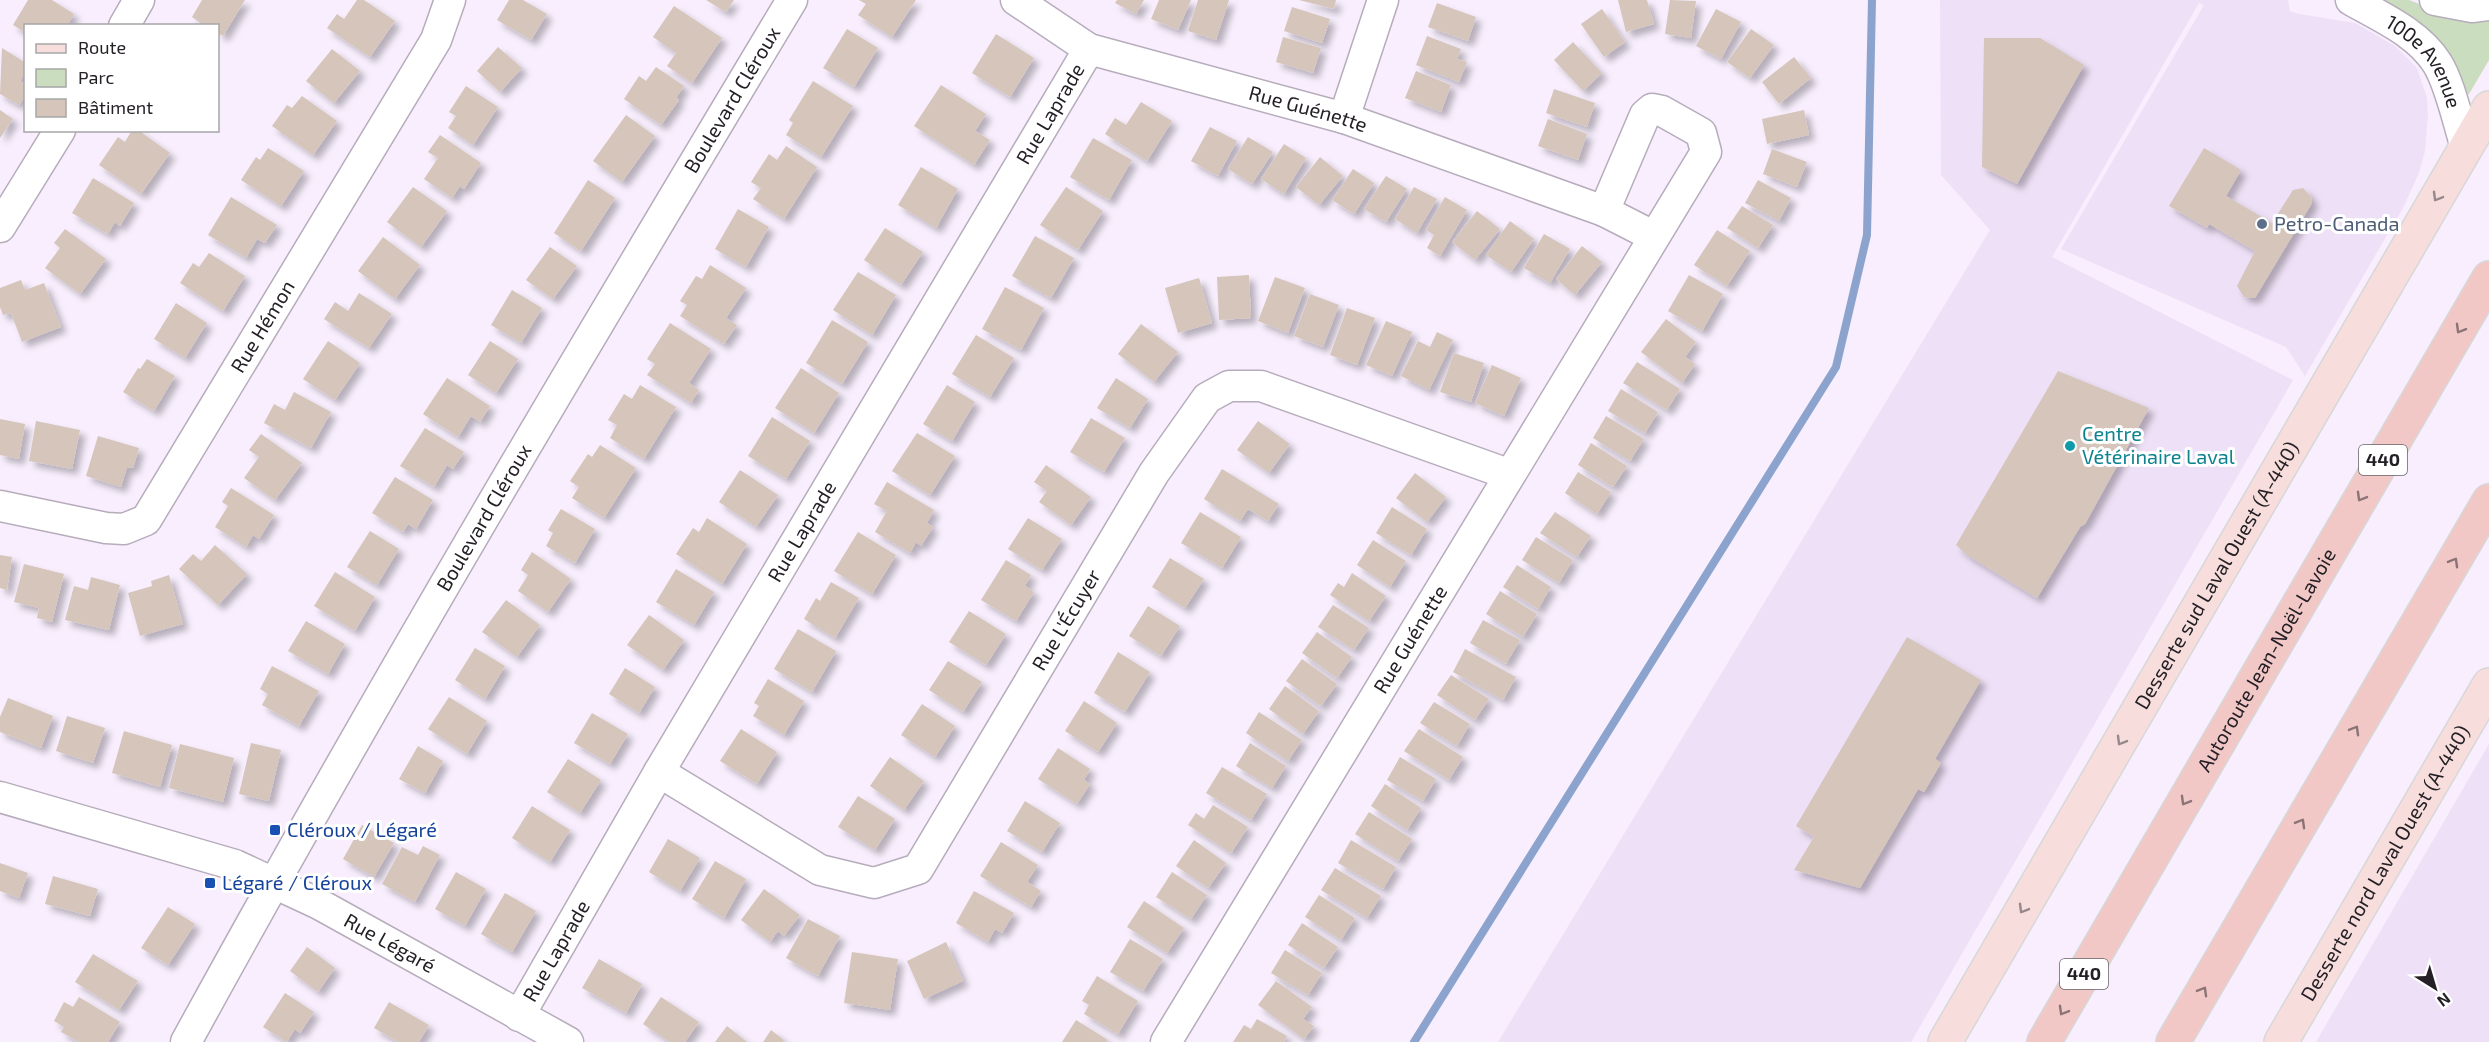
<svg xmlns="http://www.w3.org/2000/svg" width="2489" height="1042" viewBox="0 0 2489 1042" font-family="'Exo 2',sans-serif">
<defs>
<filter id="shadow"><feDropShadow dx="5.5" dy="5.5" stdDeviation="3" flood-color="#0004"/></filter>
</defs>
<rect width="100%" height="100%" fill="#f8eefd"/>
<path fill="#eee0f6" d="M1940 0H2288L2290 11 2299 14 2355 23 2395 46 2417 68 2427 98 2428 115 2425 151 2419 173 2404 206 2305 376 2286 347 2061 249 2204 5 2199 3 2052 257 2293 380 1911 1042H1498L1990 230 1941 175Z
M2489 744V1042H2316Z"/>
<path fill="#cbddbf" d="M2373 0H2409L2442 13 2489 18V60L2469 94 2464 96Z"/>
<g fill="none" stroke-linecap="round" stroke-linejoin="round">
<path stroke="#8ba3cd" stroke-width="8" d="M1414 1042 1836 367 1867 235 1872 0"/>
</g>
<path fill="#d5c5bb" filter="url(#shadow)" d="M28 0H52L74 14 67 26H26V33L13 25Z
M202 0H245L223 36 218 33V26H205L192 17Z
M357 0H364L395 21 370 57 327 28 337 14 344 19Z
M509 0H523L547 14 531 40 497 20Z
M706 0H734L726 12Z
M859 0H916L892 37 858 15 866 4Z
M1117 0H1144L1136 14 1115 3Z
M1159 0H1191L1178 30 1151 19Z
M1198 0H1229L1216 40 1188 31Z
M1299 0H1336L1334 9Z
M1618 0H1647L1654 24 1626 32Z
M1670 0 1696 1 1691 38 1665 34Z
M1437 3 1476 17 1468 41 1428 27Z
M674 6 722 38 692 83 667 66 676 53 653 37Z
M1292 7 1330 19 1322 43 1284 31Z
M1602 9 1625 42 1604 57 1581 24Z
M1716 9 1741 22 1721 59 1696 46Z
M847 29 878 48 854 87 823 68Z
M1751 29 1774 45 1750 78 1727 62Z
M996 34 1034 58 1010 97 972 73Z
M1427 36 1461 49 1457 59 1467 62 1459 82 1416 65Z
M1283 37 1321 48 1313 73 1276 62Z
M1984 38H2040L2084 65 2017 184 1982 167Z
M1573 42 1602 73 1583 91 1554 60Z
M498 47 522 68 500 92 477 71Z
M2 48 26 63V71L20 81 26 84V95L19 105 0 94Z
M332 49 360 71 334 103 306 81Z
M1794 57 1811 78 1779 104 1762 82Z
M656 67 684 86 676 98 679 100 661 125 624 99 639 76 646 81Z
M1416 71 1451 85 1441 112 1405 98Z
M813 81 853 106 821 157 786 135 793 123 789 120Z
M941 85 986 114 975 131 990 140 974 165 914 126Z
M466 86 498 107 473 145 448 128 456 116 449 112Z
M1554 89 1595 103 1587 127 1546 113Z
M302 96 337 121 313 155 272 126 287 105 292 108Z
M1141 102 1172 121 1147 161 1105 134 1115 118 1126 125Z
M0 110 13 119 0 138Z
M1804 110 1809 135 1767 144 1762 119Z
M626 115 655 136 622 182 593 161Z
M1548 119 1587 134 1578 160 1538 146Z
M1210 127 1237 141 1218 176 1191 161Z
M132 130H138L170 153 141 194 99 165 118 137 125 142Z
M440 135 481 163 464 189 460 186 452 198 424 179 438 158 428 152Z
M1248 137 1273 152 1252 184 1228 169Z
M1093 138 1132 160 1109 200 1070 177Z
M1284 144 1306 158 1284 194 1261 179Z
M786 146 817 167 784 219 753 199 761 188 751 182 769 154 777 160Z
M268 148 304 171 281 206 241 180 256 157 260 160Z
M2204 148 2241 170 2226 196 2272 223 2293 190 2303 188 2311 197 2312 203 2255 298 2244 297 2237 286 2255 251 2209 224 2207 228 2169 206Z
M1772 149 1807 162 1797 187 1763 174Z
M1320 157 1343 176 1319 205 1296 187Z
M921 167 958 189 936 228 898 205Z
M1353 169 1374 183 1354 214 1332 200Z
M1386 176 1407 189 1386 222 1364 209Z
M93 178 134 203 120 226 115 222 108 234 72 213Z
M588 180 615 198 581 251 554 233Z
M1758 180 1791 198 1779 221 1745 203Z
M413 187 447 211 421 247 387 222Z
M1066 187 1103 211 1078 250 1040 225Z
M1414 187 1437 199 1417 233 1395 219Z
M231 197 277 225 265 243 257 239 246 258 208 235Z
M1445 197 1467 210 1440 256 1427 248 1434 235 1426 230Z
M1742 206 1773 225 1758 248 1727 228Z
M738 209 769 227 746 267 715 249Z
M1477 211 1500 229 1475 260 1452 242Z
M1510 221 1534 239 1511 272 1486 255Z
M885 228 923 252 901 285 864 260Z
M65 229 106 259 80 294 45 268 60 248 54 243Z
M1717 230 1750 251 1727 286 1694 265Z
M1544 234 1570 249 1550 283 1524 268Z
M1035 236 1074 258 1051 298 1012 276Z
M383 237 420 265 395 299 358 271Z
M1582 246 1602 262 1575 295 1556 279Z
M550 247 577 266 553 299 526 280Z
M209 253 245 276 223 311 180 283 193 263 199 267Z
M710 265 746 288 726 318 737 325 724 344 680 316 687 305 680 301 696 276 702 279Z
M858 272 896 295 872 335 833 310Z
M1249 275 1251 318 1219 320 1217 277Z
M1689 275 1723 294 1702 331 1668 311Z
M1275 277 1305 288 1288 333 1258 321Z
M1199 278 1212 323 1178 333 1165 288Z
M21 280 25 290 44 283 61 327 22 342 11 313 3 315 0 307V288Z
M1005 287 1044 308 1021 350 982 329Z
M512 290 542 308 521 343 491 325Z
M359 293 392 314 369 348 324 319 335 302 348 311Z
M1310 294 1339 305 1323 347 1294 336Z
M176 303 207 323 185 358 154 339Z
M1347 308 1375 318 1357 365 1330 355Z
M1666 319 1696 342 1685 357 1695 364 1682 383 1641 352Z
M832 320 868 342 842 384 806 363Z
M1386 321 1412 332 1392 376 1366 365Z
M670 323 711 349 689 383 699 390 691 403 647 375 655 364 647 359Z
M1141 324 1178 352 1154 382 1118 354Z
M1437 332 1453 340 1429 390 1401 376 1418 341 1430 347Z
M976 335 1014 358 990 397 952 374Z
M328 341 360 363 335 400 303 379Z
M490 341 518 359 496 393 468 375Z
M1454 353 1484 363 1471 402 1440 392Z
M147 359 175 376 154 411 123 392 138 368 140 369Z
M1637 362 1680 389 1667 410 1623 383Z
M1492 365 1521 378 1504 416 1475 403Z
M801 368 839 393 814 433 775 408Z
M2058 371 2149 408 2085 524 2080 527 2037 598 1967 555 1956 545Z
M447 378 490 406 480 422 471 416 458 437 423 414Z
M1116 378 1148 399 1130 428 1097 408Z
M640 385 676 407 644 459 610 438 617 425 608 420 624 394 632 399Z
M947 385 975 402 952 441 923 424Z
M1621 389 1658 412 1645 433 1608 411Z
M294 392 331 412 311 448 264 423 274 404 285 410Z
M1606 416 1644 439 1630 461 1593 438Z
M772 417 810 441 786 479 748 456Z
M1091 418 1125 438 1104 472 1070 452Z
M0 419 25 424 19 459 0 455Z
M36 421 80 430 72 469 29 461Z
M1258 421 1290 444 1269 473 1237 450Z
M425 428 464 452 453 469 447 465 434 487 400 466Z
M917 433 955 456 930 495 892 471Z
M261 434 302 463 275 500 244 478 259 457 249 450Z
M98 436 139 448 133 468 127 467 121 487 86 476Z
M1591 443 1627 466 1613 487 1578 465Z
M600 445 636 468 604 518 572 498 579 487 570 481 588 454 592 457Z
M1046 465 1091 497 1071 525 1039 502 1047 491 1034 482Z
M1222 469 1279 504 1268 521 1248 509 1240 521 1204 499Z
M740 470 778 495 756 527 719 502Z
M1578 472 1611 492 1597 514 1565 493Z
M1415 473 1446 497 1427 522 1396 498Z
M395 477 433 500 416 529 408 524 403 532 372 513Z
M887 482 934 510 927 523 933 527 921 546 916 542 910 553 875 532 887 511 874 504Z
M231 488 274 515 259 539 253 535 246 547 215 527 228 506 222 502Z
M1392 507 1427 529 1411 555 1376 533Z
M561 509 595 529 575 563 546 546 553 533 548 530Z
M1200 512 1241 537 1222 568 1181 543Z
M1555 512 1591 536 1577 557 1540 533Z
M707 518 747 544 722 584 676 554 693 528 699 532Z
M1028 518 1062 539 1042 570 1008 549Z
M370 531 399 549 377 585 347 567Z
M858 532 896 555 872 594 834 571Z
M1536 537 1573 560 1559 583 1522 560Z
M1373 540 1406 561 1390 587 1357 565Z
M215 545 247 574 218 605 179 569 193 554 201 561Z
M532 552 571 579 548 612 518 591 528 575 521 570Z
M0 555 12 557 7 590 0 588Z
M1170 558 1204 579 1185 608 1152 587Z
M1006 560 1031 575 1025 586 1034 592 1016 621 981 600Z
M24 564 64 574 52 622 37 618 39 608 14 602Z
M1517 565 1551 587 1538 609 1503 587Z
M676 569 714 592 694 625 656 602Z
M335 572 375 597 355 631 314 606Z
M1352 573 1386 596 1369 621 1330 595 1338 583 1344 587Z
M169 575 183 624 140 636 128 593 152 586 151 581Z
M91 577 120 585 109 630 65 620 74 586 88 590Z
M831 582 859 598 835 638 804 619 816 598 820 601Z
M1500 591 1537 614 1523 637 1486 614Z
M506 600 540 625 517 657 482 632Z
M1333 605 1369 628 1354 650 1318 627Z
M1148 606 1180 626 1161 656 1129 636Z
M969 611 1006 634 986 665 949 642Z
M649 615 684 640 663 670 627 645Z
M1483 620 1520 640 1506 664 1470 643Z
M306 621 345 644 328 674 288 651Z
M798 629 836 651 812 692 774 669Z
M1317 632 1352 657 1337 678 1302 653Z
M1907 637 1981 680 1935 759 1941 763 1924 792 1918 789 1860 888 1794 870 1814 837 1796 826Z
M475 648 505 666 485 699 455 680Z
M1465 649 1516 677 1503 700 1453 672Z
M1118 652 1150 672 1125 712 1094 693Z
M1302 659 1337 684 1321 706 1286 681Z
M948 661 982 682 963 712 929 690Z
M272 666 319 691 299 726 262 705 268 694 260 689Z
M625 668 655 687 639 713 609 694Z
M1451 675 1489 699 1475 720 1437 695Z
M768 679 804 701 784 735 753 716 759 706 754 703Z
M1285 686 1319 711 1303 734 1269 709Z
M449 697 487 721 467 754 428 729Z
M8 698 53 716 41 748 0 732V717Z
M1084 701 1117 723 1098 752 1065 731Z
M1434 702 1470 724 1457 746 1420 723Z
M922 704 955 726 935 757 901 735Z
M1259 712 1302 740 1288 761 1246 733Z
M592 713 628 734 610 764 574 743Z
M67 716 105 728 93 763 56 751Z
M741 729 777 752 757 784 720 761Z
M1419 729 1463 757 1449 780 1404 751Z
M124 731 172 745 160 787 112 773Z
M251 743 281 750 269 801 239 794Z
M1250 743 1286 766 1272 788 1236 766Z
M180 744 234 758 223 802 169 788Z
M418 746 443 761 425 793 399 779Z
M1058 748 1090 769 1084 780 1090 784 1077 804 1038 779Z
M890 757 924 781 904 810 870 786Z
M1400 757 1436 779 1423 801 1387 780Z
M568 759 601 780 580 813 547 792Z
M1222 767 1267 794 1251 820 1206 793Z
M1385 784 1421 808 1407 830 1371 806Z
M858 796 895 819 875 850 838 827Z
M1025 801 1060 823 1042 852 1007 831Z
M1213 805 1248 827 1231 853 1188 825 1196 813 1204 819Z
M532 806 570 830 550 862 512 838Z
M1369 812 1412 839 1398 861 1355 834Z
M362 825 394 843 374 877 343 859Z
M668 839 700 858 680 891 649 872Z
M1194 840 1226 863 1208 888 1176 866Z
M1351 840 1396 867 1383 889 1338 863Z
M1001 842 1038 865 1027 882 1041 891 1031 907 980 876Z
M423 846 440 855 415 902 382 884 402 847 418 855Z
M715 861 746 879 724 918 692 899Z
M0 863 28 873 19 898 0 891Z
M1335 868 1381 896 1367 918 1321 890Z
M456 872 486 889 465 926 435 909Z
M1172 872 1207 895 1191 919 1156 897Z
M53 876 98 889 90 916 45 904Z
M764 889 800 915 784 936 778 931 770 942 741 920Z
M974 891 1014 913 1002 933 995 929 988 942 956 923Z
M505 893 536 911 512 952 481 934Z
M1319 895 1355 918 1341 940 1305 917Z
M1144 901 1184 928 1167 953 1127 927Z
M168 907 195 924 168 965 141 948Z
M808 919 840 936 818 976 786 958Z
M1302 923 1338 947 1324 968 1288 945Z
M1130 939 1163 959 1143 991 1110 972Z
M946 942 963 981 924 999 907 961Z
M307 947 335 968 318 992 290 971Z
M1285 950 1322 973 1308 995 1271 973Z
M852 952 898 959 890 1010 844 1003Z
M93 954 138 981 119 1010 75 982Z
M599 959 642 984 626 1013 582 988Z
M1097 976 1138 1001 1118 1034 1084 1014 1089 1005 1082 1001Z
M1276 981 1312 1007 1303 1019 1314 1026 1304 1039 1258 1005Z
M285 993 314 1012 300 1033 295 1029 287 1042 263 1027Z
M79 997 120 1022 108 1042H79L61 1032 64 1027 54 1021 64 1002 73 1007Z
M661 997 699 1022 685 1042H670L643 1024Z
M389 1002 429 1025 419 1042H398L374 1028Z
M1257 1019 1287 1036 1284 1042H1233L1244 1025 1251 1029Z
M1076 1020 1108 1040 1107 1042H1062Z
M727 1026 747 1042H715Z
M771 1030 784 1040 783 1042H763Z"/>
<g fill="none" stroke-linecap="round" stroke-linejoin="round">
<g stroke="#b6acbb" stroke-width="33">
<g id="minor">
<path id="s1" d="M1016 0 1089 49 1344 118 1604 211 1653 236"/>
<path id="s2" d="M2351 0C2381 17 2418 33 2437 63 2450 83 2458 123 2466 147"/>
<path d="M2435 0 2472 7 2489 5"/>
<path d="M124 26 139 0"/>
<path d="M1344 118 1383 0"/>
<path d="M0 227 60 130"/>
<path id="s3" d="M0 506 106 528 124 529 146 520 436 40 450 0"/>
<path id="s4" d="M659 772 820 870 874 883 918 869 1154 473 1207 398 1229 386H1261L1508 474"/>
<path id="s5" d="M0 797 235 865 319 904 568 1042"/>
<path id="s6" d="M519 1016 659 772 1089 49"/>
<path id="s7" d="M186 1042C379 689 585 345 792 0"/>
<path id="s8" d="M1166 1042 1706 152 1701 133 1662 111 1652 109 1645 115 1604 211"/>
</g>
</g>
<g stroke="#d8d7d8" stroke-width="36">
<g id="major">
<path id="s9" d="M1945 1042 2489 108"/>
<path id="s10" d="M2281 1042 2489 685"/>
</g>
</g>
<g stroke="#d8d7d8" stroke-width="36">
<g id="highway">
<path id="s11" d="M2044 1042 2489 278"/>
<path d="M2173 1042 2489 501"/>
</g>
</g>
<use href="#minor" stroke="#fff" stroke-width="30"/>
<use href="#major" stroke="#f7dedd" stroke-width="33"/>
<use href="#highway" stroke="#f2c8c6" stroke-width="33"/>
</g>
<defs><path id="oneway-chevron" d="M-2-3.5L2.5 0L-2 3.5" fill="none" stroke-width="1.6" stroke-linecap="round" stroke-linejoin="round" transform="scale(1.5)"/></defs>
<g stroke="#98888b">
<use href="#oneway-chevron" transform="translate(2437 197) rotate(120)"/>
<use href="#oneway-chevron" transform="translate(2121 741) rotate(120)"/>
<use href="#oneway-chevron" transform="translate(2023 909) rotate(120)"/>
</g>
<g stroke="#8b7476">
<use href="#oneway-chevron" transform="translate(2460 329) rotate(120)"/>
<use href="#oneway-chevron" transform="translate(2361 497) rotate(120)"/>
<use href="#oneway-chevron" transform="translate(2454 562) rotate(-60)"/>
<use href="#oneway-chevron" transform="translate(2355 730) rotate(-60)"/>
<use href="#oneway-chevron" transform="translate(2185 801) rotate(120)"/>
<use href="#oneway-chevron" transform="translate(2301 823) rotate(-60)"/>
<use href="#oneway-chevron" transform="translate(2203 991) rotate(-60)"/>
<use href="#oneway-chevron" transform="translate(2063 1011) rotate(120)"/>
</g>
<circle fill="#5c6f8a" stroke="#fff" stroke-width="2" cx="2262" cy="224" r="6"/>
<circle fill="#0f9aa8" stroke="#fff" stroke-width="2" cx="2070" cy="446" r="6"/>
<g fill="#1a4fb4" stroke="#fff" stroke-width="2">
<rect x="269" y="824" width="12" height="12" rx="3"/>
<rect x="204" y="877" width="12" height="12" rx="3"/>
</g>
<g text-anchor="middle" stroke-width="6" stroke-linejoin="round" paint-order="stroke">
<g fill="#fff" stroke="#666367" stroke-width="1.5">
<rect x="2359" y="445" width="48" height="30" rx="4.5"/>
<rect x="2060" y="959" width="48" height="30" rx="4.5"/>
</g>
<g font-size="18" font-weight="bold" fill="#242026">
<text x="2383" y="466">440</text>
<text x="2084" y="980">440</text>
</g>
<g font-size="20" fill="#242026" stroke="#fff">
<text dy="7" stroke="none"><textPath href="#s2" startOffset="99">100e Avenue</textPath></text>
<text dy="7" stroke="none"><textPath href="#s7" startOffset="1089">Boulevard Cléroux</textPath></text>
<text dy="7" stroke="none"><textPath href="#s1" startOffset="315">Rue Guénette</textPath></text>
<text dy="7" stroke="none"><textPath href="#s6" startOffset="1047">Rue Laprade</textPath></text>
<text dy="7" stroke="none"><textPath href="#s3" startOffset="376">Rue Hémon</textPath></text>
<text dy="7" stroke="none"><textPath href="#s7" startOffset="603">Boulevard Cléroux</textPath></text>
<text dy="7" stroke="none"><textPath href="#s6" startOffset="561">Rue Laprade</textPath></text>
<text dy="7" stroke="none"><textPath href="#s9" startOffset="540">Desserte sud Laval Ouest (A-440)</textPath></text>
<text dy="7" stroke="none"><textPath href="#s4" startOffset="580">Rue L'Écuyer</textPath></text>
<text dy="7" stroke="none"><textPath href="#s8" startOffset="471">Rue Guénette</textPath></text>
<text dy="7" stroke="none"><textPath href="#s11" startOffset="442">Autoroute Jean-Noël-Lavoie</textPath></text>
<text dy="7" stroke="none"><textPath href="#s10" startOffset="207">Desserte nord Laval Ouest (A-440)</textPath></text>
<text dy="7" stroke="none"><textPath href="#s5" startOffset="418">Rue Légaré</textPath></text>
<text dy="7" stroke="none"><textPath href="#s6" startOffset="75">Rue Laprade</textPath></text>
</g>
<g font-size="20" fill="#4e5e75" stroke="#fff" text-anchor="start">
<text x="2274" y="231">Petro-Canada</text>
</g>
<g font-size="20" fill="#0d838f" stroke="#fff" text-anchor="start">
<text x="2082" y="441">Centre<tspan x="2082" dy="23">Vétérinaire Laval</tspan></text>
</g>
<g font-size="20" fill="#164399" stroke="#fff" text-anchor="start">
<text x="287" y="837">Cléroux / Légaré</text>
<text x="222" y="890">Légaré / Cléroux</text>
</g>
</g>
<rect x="24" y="24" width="195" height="108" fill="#ffffff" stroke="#a7a6a8" stroke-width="1.5"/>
<rect x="36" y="44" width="30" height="9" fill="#f7dedd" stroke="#a7a6a8" stroke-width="1.5"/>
<text x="78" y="54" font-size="18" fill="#242026">Route</text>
<rect x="36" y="69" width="30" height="18" fill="#cbddbf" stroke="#a7a6a8" stroke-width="1.5"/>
<text x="78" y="84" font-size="18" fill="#242026">Parc</text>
<rect x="36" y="99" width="30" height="18" fill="#d5c5bb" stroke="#a7a6a8" stroke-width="1.5"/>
<text x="78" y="114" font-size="18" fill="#242026">Bâtiment</text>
<g transform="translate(2435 988) rotate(143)" stroke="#ffffff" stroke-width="4.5" paint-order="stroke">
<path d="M0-4.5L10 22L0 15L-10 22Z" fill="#242026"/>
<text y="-9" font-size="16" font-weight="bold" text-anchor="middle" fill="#242026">N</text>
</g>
</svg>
